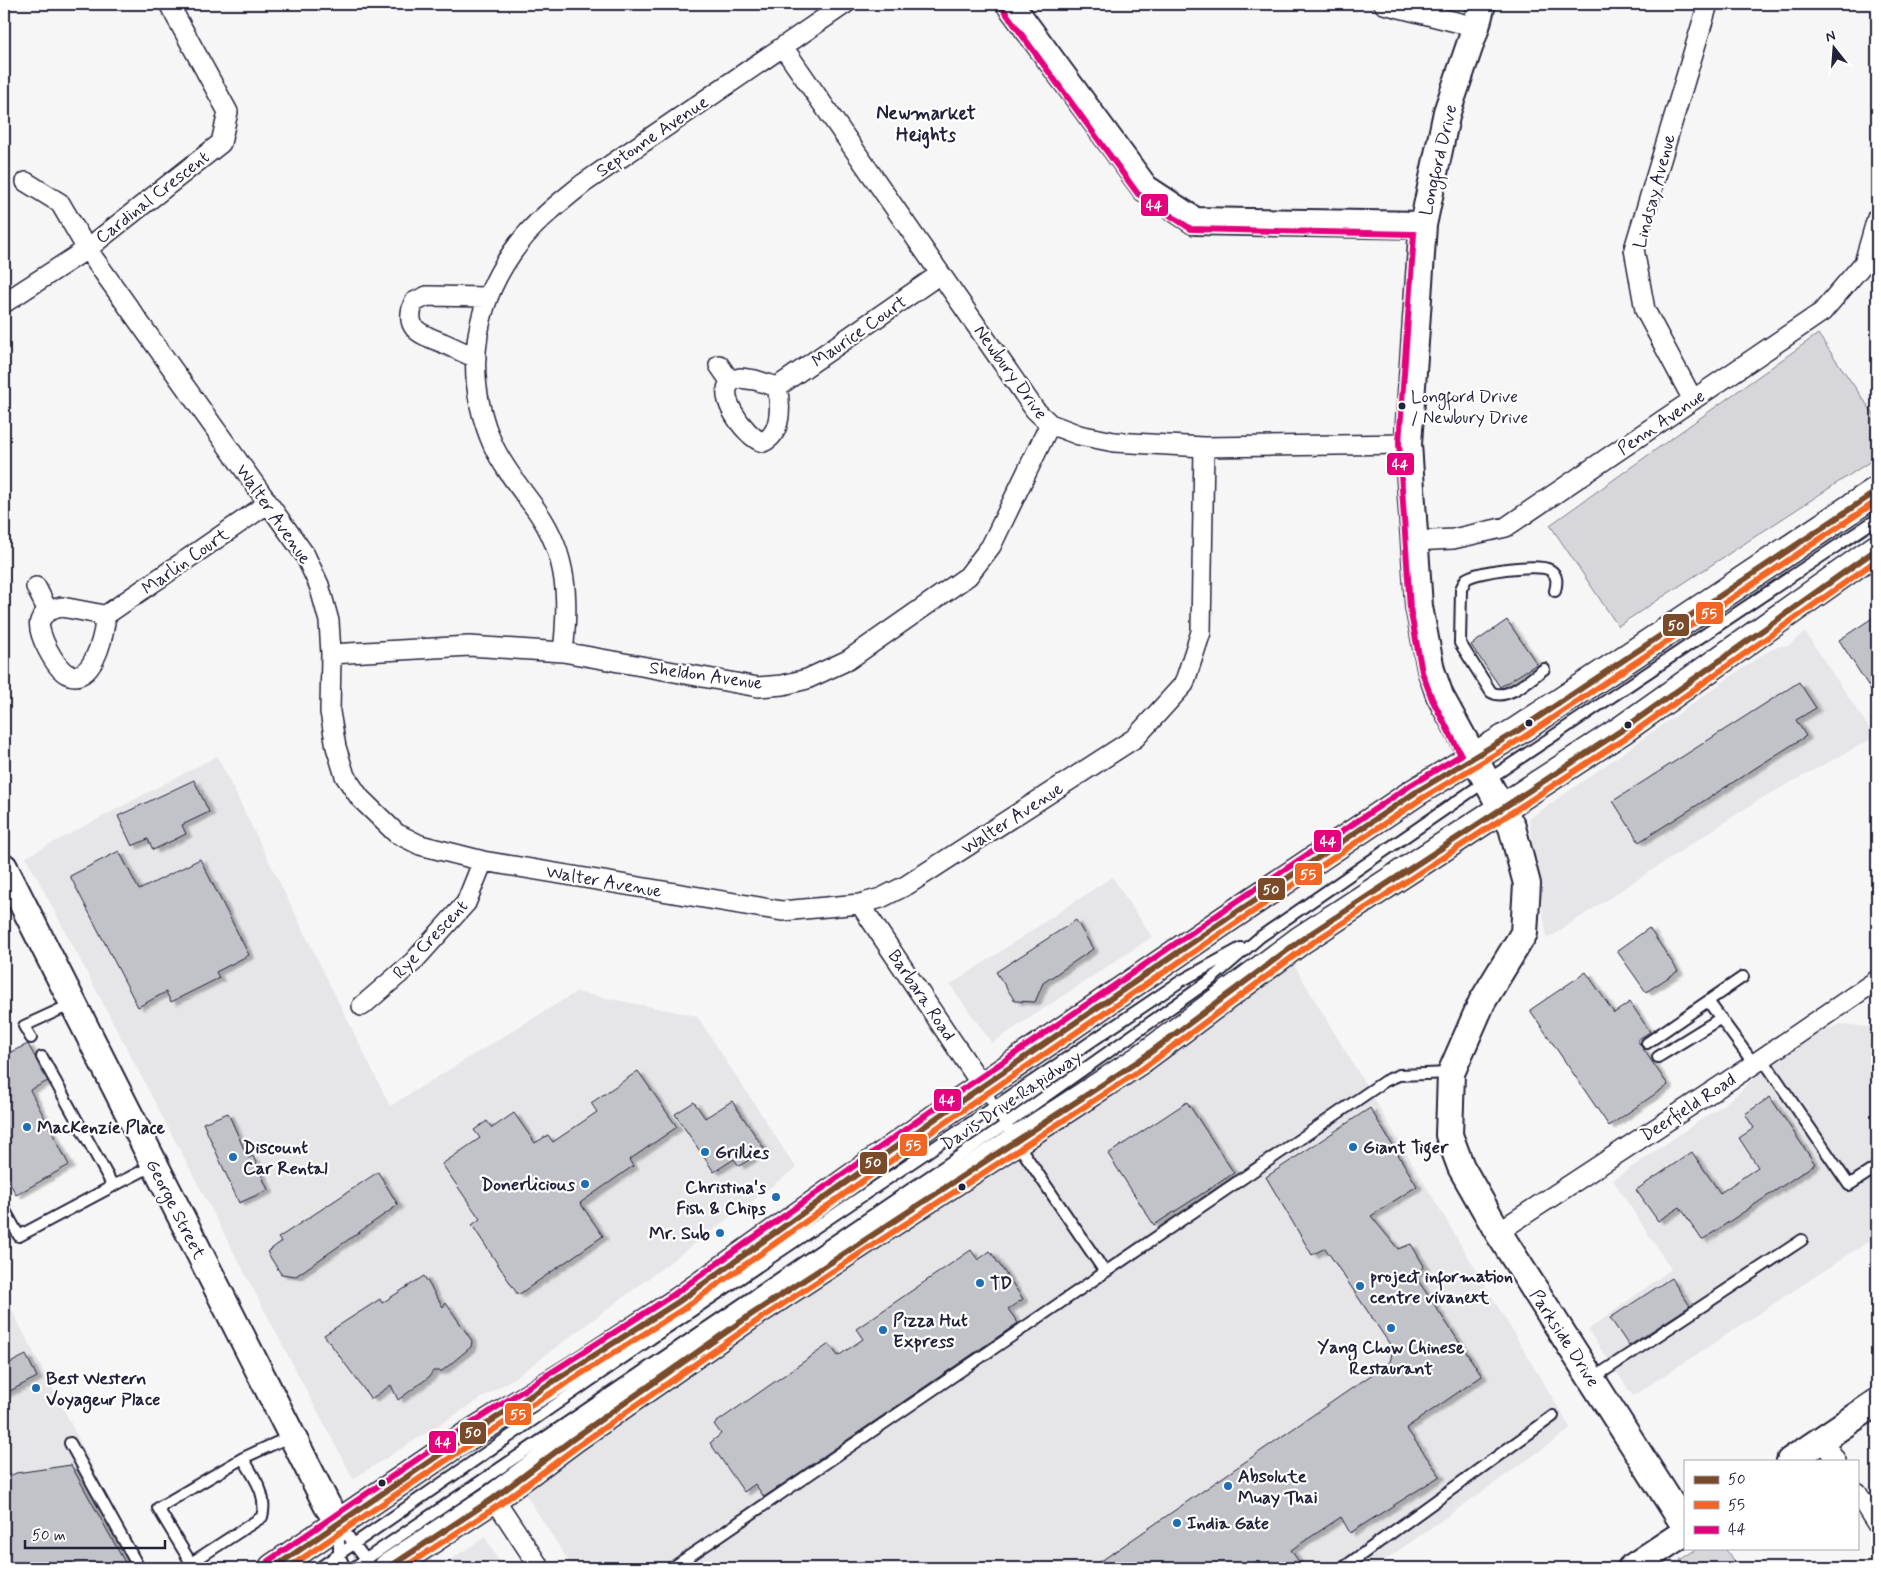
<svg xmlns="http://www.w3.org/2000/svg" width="1881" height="1572" viewBox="0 0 1881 1572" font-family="Mynerve,sans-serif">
<defs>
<filter id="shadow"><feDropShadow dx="5.5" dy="3" stdDeviation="1" flood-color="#0004"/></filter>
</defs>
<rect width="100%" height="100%" fill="#f6f6f7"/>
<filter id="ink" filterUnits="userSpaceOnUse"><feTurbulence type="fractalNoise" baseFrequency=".02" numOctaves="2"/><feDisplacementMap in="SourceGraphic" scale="10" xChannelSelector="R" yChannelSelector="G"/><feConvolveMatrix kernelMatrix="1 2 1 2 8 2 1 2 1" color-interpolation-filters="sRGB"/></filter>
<g filter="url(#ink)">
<path fill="#e6e6e9" d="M1805 632 1875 737 1757 801 1547 939 1529 819 1763 654 1780 646H1788Z
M217 756 390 1106 576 992 697 1016 796 1168 523 1372 353 1479 26 857Z
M1112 877 1152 937 992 1043 950 985Z
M1294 965 1571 1429 1374 1568H573L520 1486Z
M1841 1024 1877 1028V1236L1633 1396 1588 1330 1671 1269 1613 1180 1734 1097 1792 1042Z
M4 1295 70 1422 144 1568H4Z
M485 1537 503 1568H438Z"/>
<path fill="#d7d7db" stroke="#7c7c8b" d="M1818 334 1877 419V457L1618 626 1550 525Z
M1698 1548H1725L1738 1568H1685L1680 1560Z"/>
<path fill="#c2c2c9" stroke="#22223b" filter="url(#shadow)" d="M1877 615V699L1839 640Z
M1507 620 1537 664 1500 687 1471 645Z
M1799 682 1816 708 1796 720 1806 736 1639 842 1613 801Z
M194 780 209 812 182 825 186 834 153 850 148 839 132 846 118 816Z
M119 851 139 890 200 859 249 955 216 972 219 978 171 1002 166 992 138 1007 70 876Z
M1076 920 1093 949 1043 983 1035 1002 1015 1001 996 972Z
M1649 928 1678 971 1646 992 1617 951Z
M1586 972 1614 1013 1630 1002 1650 1032 1637 1040 1668 1085 1609 1126 1530 1010Z
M28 1044 48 1081 30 1090 69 1165 16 1195 4 1171V1055Z
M638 1071 677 1127 629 1160 633 1166 580 1203 603 1236 518 1295 472 1225 480 1219 442 1164 480 1138 474 1130 487 1121 492 1128 514 1113 535 1143 548 1135 553 1142 597 1112 591 1103Z
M1770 1097 1815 1164 1702 1240 1680 1207 1658 1221 1636 1190 1692 1152 1720 1193 1758 1167 1739 1138 1754 1128 1745 1114Z
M732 1101 765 1150 739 1166 734 1159 714 1172 675 1114 694 1102 705 1118Z
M1187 1102 1234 1173 1154 1225 1108 1154Z
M1370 1108 1417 1186 1371 1216 1398 1249 1411 1244 1424 1266 1415 1276 1482 1376 1406 1428 1440 1476 1350 1533 1341 1517 1291 1550 1303 1568H1091L1390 1362 1393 1349 1325 1248 1312 1255 1266 1177Z
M228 1113 248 1158 253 1156 268 1190 239 1203 203 1123Z
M378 1172 398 1205 296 1276 281 1274 267 1252 281 1242 278 1238Z
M971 1250 978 1260 990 1251 1023 1299 1008 1309 1018 1323 764 1497 755 1484 744 1492 710 1443 721 1434 714 1424 829 1344 838 1356 863 1339 856 1329Z
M424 1276 443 1307 446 1303 472 1341 471 1347 442 1371H433L429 1377 398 1400 391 1385 371 1399 324 1335 380 1299 382 1303Z
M1671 1278 1690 1306 1629 1346 1610 1318Z
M26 1355 37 1377 4 1394V1366Z
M71 1465 128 1568H4V1479L16 1473Z"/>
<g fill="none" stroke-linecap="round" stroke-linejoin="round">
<g stroke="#22223b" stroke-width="14">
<path id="lane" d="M1544 669C1531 678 1507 702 1491 692L1460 643 1461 589 1466 579C1477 571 1538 563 1550 570 1558 575 1557 583 1555 591
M1743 977 1708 1001 1754 1064
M31 1038 24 1026 72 1004
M1647 1043 1708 1001
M1658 1057 1721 1018
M1762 1058 1849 1185 1877 1167
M983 1087 1009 1130
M1017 1143 1105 1272
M113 1186 154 1165
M4 1209 19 1236 113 1186 42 1057
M1592 1379 1802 1240
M70 1443 139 1568
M243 1458C254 1478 268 1494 262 1517L191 1563 158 1508 243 1458 291 1436
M339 1524 372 1568
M339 1526V1555L345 1568
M319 1568 665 1329 1181 981 1241 948
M353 1568 1005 1125 1209 981 1260 937 1486 781 1877 519
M672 1568 1385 1081 1399 1075 1451 1073
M1343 1568 1553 1416"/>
</g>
<g stroke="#22223b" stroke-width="22">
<path id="street" d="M1384 4 1476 27
M783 47 1035 410 1050 424 1079 435 1114 442 1204 447 1408 444
M26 182 60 203 87 249 305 555 319 585 329 621 331 654 330 712 336 747 345 776 360 798 396 833 420 845 483 861 782 911 860 904 881 898 907 885 1135 738 1184 684 1201 632 1204 447
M4 303 87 249 221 143 228 112 169 4
M476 358C465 353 454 348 443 343 421 334 403 330 414 302L427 296 487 297
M719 365 730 381
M740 378 755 380 777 387C781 405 782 434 763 442 746 439 706 384 740 378Z
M777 387 940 274
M1693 400 1645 310 1634 249 1708 4
M1414 541 1453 539 1506 527 1822 312 1864 263 1877 218
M36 587 48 611
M62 607 99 614 105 622C103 638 92 686 67 674 56 669 36 632 40 621 44 611 53 609 62 607Z
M103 617 267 504
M563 652C569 601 568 555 537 511 522 490 504 469 493 445 461 372 474 296 525 236 542 216 563 200 584 183L845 4
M331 654 469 646 563 652 758 687 783 685 807 679 848 660 968 576 991 546 1050 424
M860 904 983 1087
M362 1006 413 962 466 903 483 861
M1498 1232 1754 1064 1877 980
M1822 1439 1836 1461
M1857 1493 1877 1524
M494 1498 540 1568"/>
</g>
<g stroke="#22223b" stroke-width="30">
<path id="secondary" d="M1010 4 1145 188 1195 221 1423 225
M1482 4 1476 27 1447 112 1423 225 1408 444 1419 607 1431 670 1440 696 1512 827 1527 884 1524 933 1482 1002 1451 1073 1449 1135 1461 1167 1498 1232 1685 1526
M4 867 327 1505 339 1523
M1790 1461 1877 1402
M1631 1568 1685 1532"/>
</g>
<g stroke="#22223b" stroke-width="31">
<path id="primary" d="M273 1568 455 1444 577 1368 678 1302 939 1116 1228 918 1416 792 1519 730 1611 669 1877 491
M388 1568 494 1498 573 1439 752 1314 1140 1060 1301 940 1622 730 1877 549"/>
</g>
<use href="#lane" stroke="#fff" stroke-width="10"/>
<use href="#street" stroke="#fff" stroke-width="19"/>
<use href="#secondary" stroke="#fff" stroke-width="26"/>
<use href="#primary" stroke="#fff" stroke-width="28"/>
<g stroke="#fff" stroke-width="10">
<path id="bus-1" d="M273 1568 455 1444 678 1302 939 1116 1228 918 1416 792 1519 730 1877 491
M388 1568 494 1498 573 1439 752 1314 1140 1060 1301 940 1622 730 1877 549"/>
</g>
<g stroke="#fff" stroke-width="10">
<path id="bus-2" d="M288 1568 460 1451 683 1309 944 1123 1233 925 1421 799 1524 737 1877 501
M403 1568 499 1505 578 1446 757 1321 1145 1067 1306 947 1627 737 1877 560"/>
</g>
<g stroke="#fff" stroke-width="10">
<path id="bus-3" d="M268 1561 450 1437 673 1295 934 1109 1223 911 1411 785 1461 755 1432 699 1422 672 1410 608 1399 443 1414 234 1191 229 1138 194 1003 9"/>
</g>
<use href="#bus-1" stroke="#7a4b2a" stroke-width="6"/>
<use href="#bus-2" stroke="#f26522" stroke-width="6"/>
<use href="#bus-3" stroke="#e5007d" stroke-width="6"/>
</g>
</g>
<g fill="#22223b" stroke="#fff" stroke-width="2">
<circle cx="1402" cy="406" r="4.5"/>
<circle cx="1529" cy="723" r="4.5"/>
<circle cx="1628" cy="725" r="4.5"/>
<circle cx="962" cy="1187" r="4.5"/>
<circle cx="382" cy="1483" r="4.5"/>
</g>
<g fill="#1f6fb2" stroke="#fff" stroke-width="2">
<circle cx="27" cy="1127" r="5"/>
<circle cx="1353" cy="1147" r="5"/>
<circle cx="705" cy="1152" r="5"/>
<circle cx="233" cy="1157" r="5"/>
<circle cx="585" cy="1184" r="5"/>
<circle cx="776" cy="1197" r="5"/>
<circle cx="720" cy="1233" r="5"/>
<circle cx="980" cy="1283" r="5"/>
<circle cx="1360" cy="1286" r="5"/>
<circle cx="1391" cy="1328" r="5"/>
<circle cx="883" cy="1330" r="5"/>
<circle cx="36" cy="1388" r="5"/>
<circle cx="1228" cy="1486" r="5"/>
<circle cx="1177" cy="1523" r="5"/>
</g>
<g text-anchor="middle" stroke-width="4.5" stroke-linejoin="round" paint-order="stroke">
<g font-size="17" fill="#22223b" stroke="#fff" text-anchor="start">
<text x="1411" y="402">Longford Drive<tspan x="1411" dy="21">/ Newbury Drive</tspan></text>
</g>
<g font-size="18" fill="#22223b" stroke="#fff">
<text transform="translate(652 136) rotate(-34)" y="6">Septonne Avenue</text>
<text transform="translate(1438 160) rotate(-77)" y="6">Longford Drive</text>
<text transform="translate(1654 191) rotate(-75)" y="6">Lindsay Avenue</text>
<text transform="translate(152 197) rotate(-38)" y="6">Cardinal Crescent</text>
<text transform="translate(859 331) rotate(-35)" y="6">Maurice Court</text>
<text transform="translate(1011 372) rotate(54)" y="6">Newbury Drive</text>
<text transform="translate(1661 422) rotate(-34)" y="6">Penn Avenue</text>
<text transform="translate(274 514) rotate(55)" y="6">Walter Avenue</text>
<text transform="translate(185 561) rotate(-35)" y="6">Marlin Court</text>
<text transform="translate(706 675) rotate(8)" y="6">Sheldon Avenue</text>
<text transform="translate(1012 818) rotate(-33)" y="6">Walter Avenue</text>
<text transform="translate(604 881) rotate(10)" y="6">Walter Avenue</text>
<text transform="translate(430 939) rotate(-47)" y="6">Rye Crescent</text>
<text transform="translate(922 995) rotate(56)" y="6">Barbara Road</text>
<text transform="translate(1011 1100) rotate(-34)" y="6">Davis Drive Rapidway</text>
<text transform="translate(1688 1107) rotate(-33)" y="6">Deerfield Road</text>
<text transform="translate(176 1209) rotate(63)" y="6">George Street</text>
<text transform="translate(1565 1338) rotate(57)" y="6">Parkside Drive</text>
</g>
<g font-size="18" font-weight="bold" fill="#22223b" stroke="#fff" text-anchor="start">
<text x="37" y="1133">MacKenzie Place</text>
<text x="243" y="1153">Discount<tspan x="243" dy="21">Car Rental</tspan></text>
<text x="1363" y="1153">Giant Tiger</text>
<text x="715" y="1158">Grillies</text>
<text x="575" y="1190" text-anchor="end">Donerlicious</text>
<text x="766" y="1193" text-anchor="end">Christina's<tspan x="766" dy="21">Fish &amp; Chips</tspan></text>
<text x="710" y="1239" text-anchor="end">Mr. Sub</text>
<text x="1370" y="1282">project information<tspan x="1370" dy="21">centre vivanext</tspan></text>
<text x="990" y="1289">TD</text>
<text x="893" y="1326">Pizza Hut<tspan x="893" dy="21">Express</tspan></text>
<text x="1391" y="1353" text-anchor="middle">Yang Chow Chinese<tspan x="1391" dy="21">Restaurant</tspan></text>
<text x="46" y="1384">Best Western<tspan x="46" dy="21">Voyageur Place</tspan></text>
<text x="1238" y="1482">Absolute<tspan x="1238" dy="21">Muay Thai</tspan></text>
<text x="1187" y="1529">India Gate</text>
</g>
<g font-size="19" font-weight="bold" fill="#22223b" stroke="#fff">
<text x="926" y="119">Newmarket<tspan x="926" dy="22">Heights</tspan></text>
</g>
</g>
<g stroke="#fff" stroke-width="2">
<rect x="1140" y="193" width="29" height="24" rx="5" fill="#e5007d"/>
<rect x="1386" y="452" width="29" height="24" rx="5" fill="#e5007d"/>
<rect x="1695" y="601" width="29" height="24" rx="5" fill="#f26522"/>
<rect x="1662" y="613" width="28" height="24" rx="5" fill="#7a4b2a"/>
<rect x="1313" y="829" width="29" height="24" rx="5" fill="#e5007d"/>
<rect x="1294" y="862" width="29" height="24" rx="5" fill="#f26522"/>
<rect x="1257" y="877" width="29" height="24" rx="5" fill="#7a4b2a"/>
<rect x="933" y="1088" width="29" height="24" rx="5" fill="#e5007d"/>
<rect x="899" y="1133" width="29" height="24" rx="5" fill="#f26522"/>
<rect x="859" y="1151" width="29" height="24" rx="5" fill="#7a4b2a"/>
<rect x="504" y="1402" width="28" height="24" rx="5" fill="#f26522"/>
<rect x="459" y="1421" width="28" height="24" rx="5" fill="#7a4b2a"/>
<rect x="428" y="1430" width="29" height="24" rx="5" fill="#e5007d"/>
</g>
<g font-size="14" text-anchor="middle" font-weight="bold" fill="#fff">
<text x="1154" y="210">44</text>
<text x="1400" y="469">44</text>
<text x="1709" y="618">55</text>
<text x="1676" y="630">50</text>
<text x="1328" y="846">44</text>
<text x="1308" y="879">55</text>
<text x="1271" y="894">50</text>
<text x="947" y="1105">44</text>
<text x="913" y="1150">55</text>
<text x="873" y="1167">50</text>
<text x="518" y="1419">55</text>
<text x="473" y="1437">50</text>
<text x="443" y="1447">44</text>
</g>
<rect width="1881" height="1572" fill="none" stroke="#fff" stroke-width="20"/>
<rect x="10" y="10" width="1861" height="1552" fill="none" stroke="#22223b" stroke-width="2" filter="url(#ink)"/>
<rect x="1684" y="1460" width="175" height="90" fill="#ffffff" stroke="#a7a7b1"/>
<rect x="1694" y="1476" width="25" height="8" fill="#7a4b2a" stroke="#a7a7b1"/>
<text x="1728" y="1484" font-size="15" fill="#22223b">50</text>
<rect x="1694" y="1501" width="25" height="8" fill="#f26522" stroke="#a7a7b1"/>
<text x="1728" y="1510" font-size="15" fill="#22223b">55</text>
<rect x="1694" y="1526" width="25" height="8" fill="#e5007d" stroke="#a7a7b1"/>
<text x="1728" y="1534" font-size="15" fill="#22223b">44</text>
<g transform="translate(1834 48) rotate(343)" stroke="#ffffff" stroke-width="4" paint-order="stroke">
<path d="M0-4L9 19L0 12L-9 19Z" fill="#22223b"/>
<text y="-8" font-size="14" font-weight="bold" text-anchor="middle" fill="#22223b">N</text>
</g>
<path d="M25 1540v8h140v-8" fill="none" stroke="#22223b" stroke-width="2.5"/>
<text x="32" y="1540" font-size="15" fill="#22223b" stroke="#ffffff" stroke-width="4" paint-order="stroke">50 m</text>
</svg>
